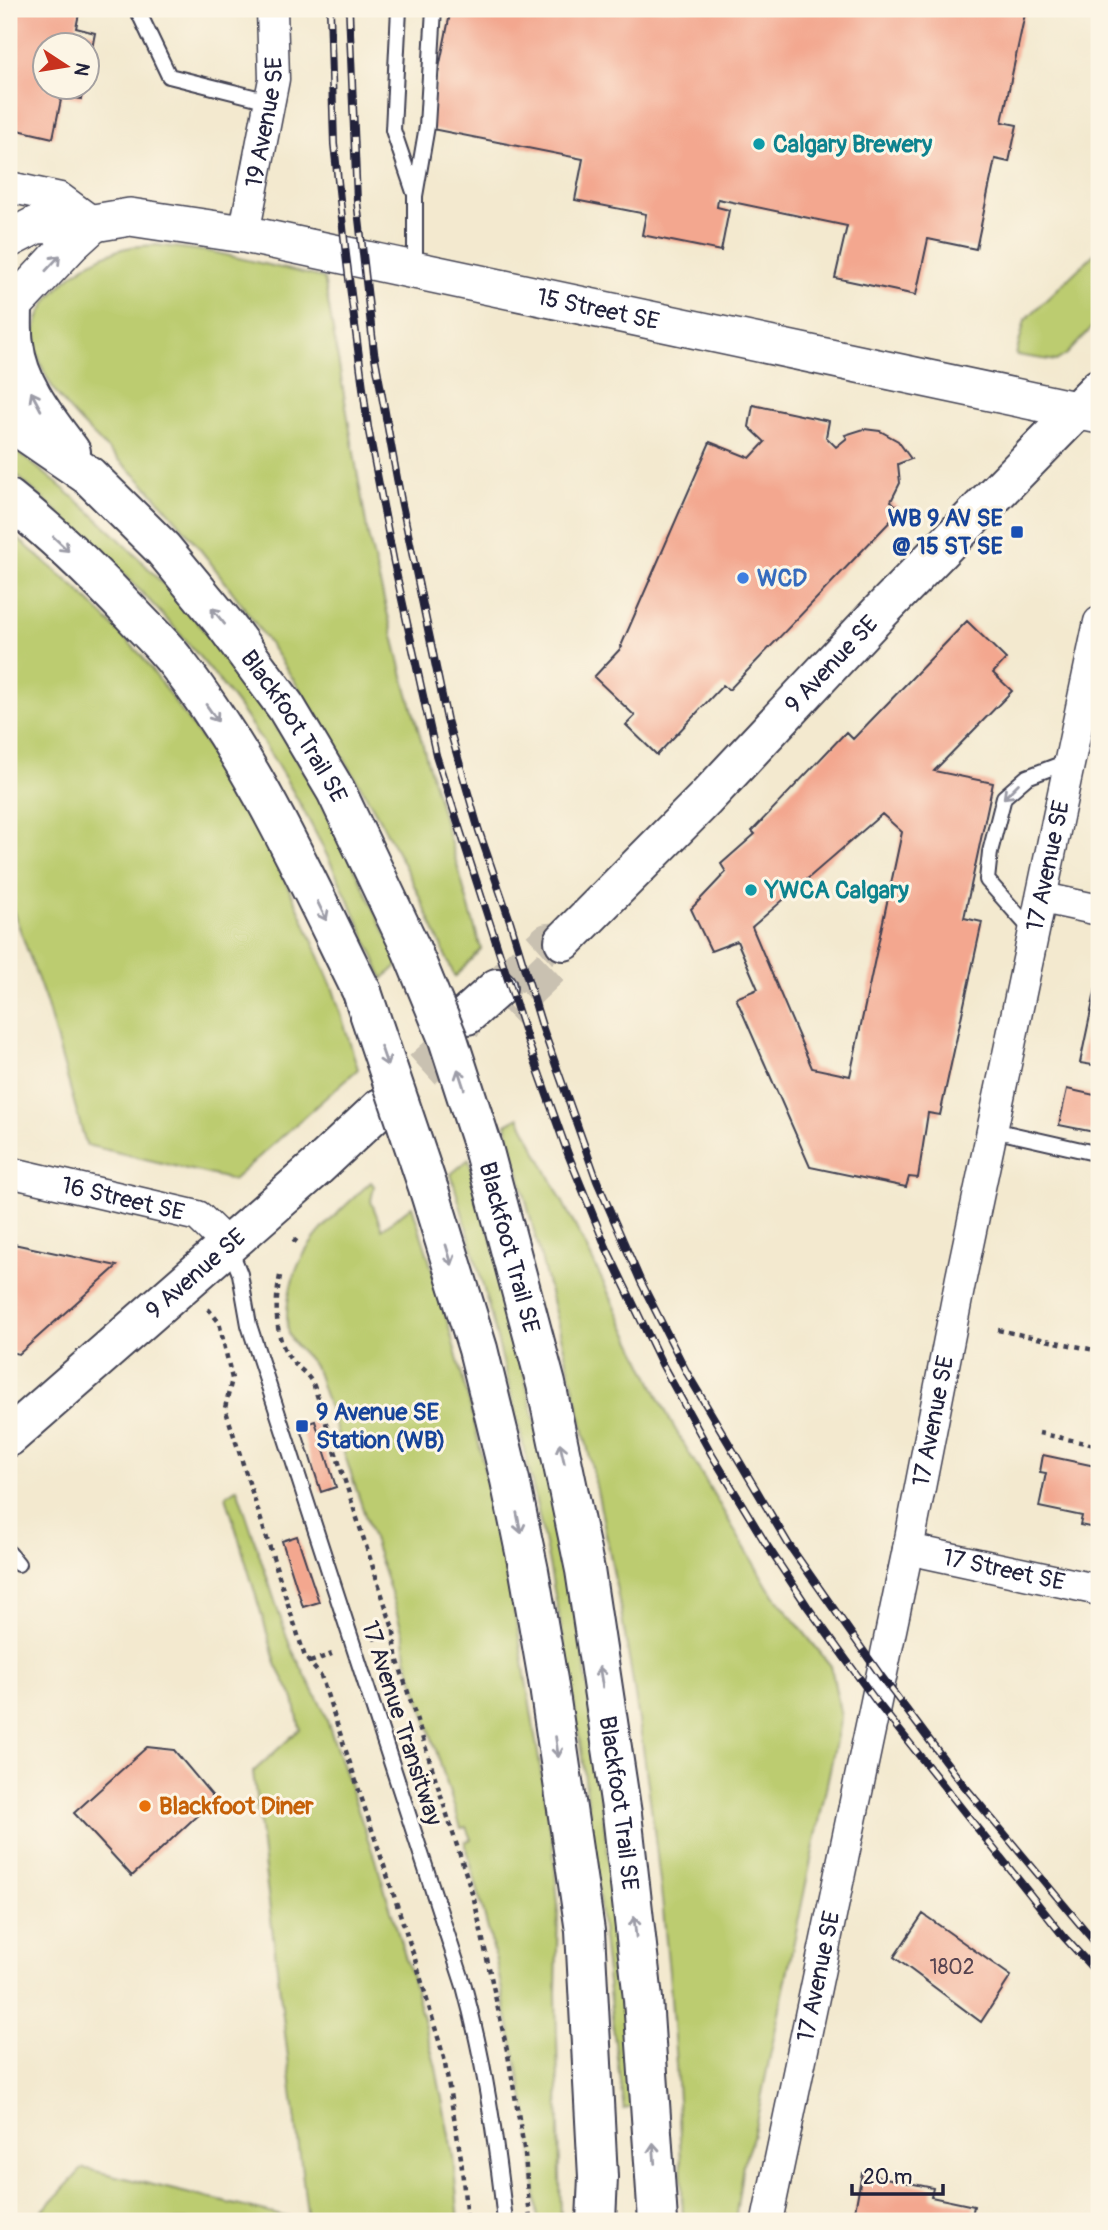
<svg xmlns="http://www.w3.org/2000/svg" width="1108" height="2230" viewBox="0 0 1108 2230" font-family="Pangolin,sans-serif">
<rect width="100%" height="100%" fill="#fcf5e5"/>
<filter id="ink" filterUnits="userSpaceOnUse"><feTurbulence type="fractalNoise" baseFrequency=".0143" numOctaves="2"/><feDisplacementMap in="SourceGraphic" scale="14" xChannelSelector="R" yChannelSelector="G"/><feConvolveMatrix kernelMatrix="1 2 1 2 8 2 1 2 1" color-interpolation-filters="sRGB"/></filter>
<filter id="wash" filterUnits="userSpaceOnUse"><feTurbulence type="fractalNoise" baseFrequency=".00686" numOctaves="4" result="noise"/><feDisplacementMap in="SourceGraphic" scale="28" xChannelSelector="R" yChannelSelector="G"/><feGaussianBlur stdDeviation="1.57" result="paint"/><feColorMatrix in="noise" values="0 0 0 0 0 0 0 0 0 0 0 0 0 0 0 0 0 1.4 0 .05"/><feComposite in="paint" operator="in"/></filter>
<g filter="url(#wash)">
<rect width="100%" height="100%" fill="#f3e9cf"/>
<path fill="#bccc6f" stroke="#6f7755" stroke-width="2" d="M156 245 213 252 324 278 368 535 403 676 481 949 455 977C439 942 425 906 407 871 373 803 333 739 291 676 248 611 202 547 150 490 113 450 46 404 36 347 28 302 81 261 119 250 130 246 144 246 156 245Z
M1099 249V320L1067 354 1056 361 1016 355 1025 320Z
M9 446C121 528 225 641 297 760 336 825 367 895 400 963L383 979C335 864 279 749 197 654 165 616 131 580 95 546 67 519 37 495 9 468Z
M9 531 79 591 141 655 211 752 260 830 299 909 333 989 358 1069 233 1180 86 1145 46 1002 9 899Z
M519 1117 591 1257 671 1422 769 1589 831 1666 841 1717 753 2137 743 2164 735 2221H683C677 1995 653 1770 609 1549 581 1406 543 1265 506 1124Z
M469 1159 499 1266 577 1604 639 2106 624 2109C605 1985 598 1860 579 1736 551 1546 506 1358 451 1174Z
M371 1182 374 1186 371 1201 382 1229 412 1206 440 1294 473 1417 496 1522 518 1631 553 1846 558 1905 556 1993 561 2221H538L530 2129 495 1956 465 1842 471 1839 466 1827 461 1828 406 1657 404 1638 391 1593 324 1393C321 1385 319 1375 315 1368 308 1355 293 1348 289 1334 286 1323 287 1307 289 1296 297 1245 335 1215 371 1182Z
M237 1488 290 1646 323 1709 379 1871 413 1982 436 2068 453 2156 459 2221H308L253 1772 300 1729 294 1699 277 1666 226 1496Z
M83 2168 303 2221H33Z"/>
<g id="blocks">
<path fill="#f3a78f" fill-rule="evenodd" d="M9 9H80L76 28 95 33 89 64 88 46H46V88H84L81 99 62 95 53 138 9 128Z
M451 9H1026L1002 122 1017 125 1009 162 995 159 976 249 928 239 916 295 835 278 847 226 718 199 717 207 729 210 721 251 642 235 646 214 575 200 583 159 427 128Z
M753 405 829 421 826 437 836 447 847 438 845 435 864 429 880 431 898 441 911 459 898 464 900 483 891 501 901 510 729 690 723 685 657 755 626 725 635 716 594 677 622 647 621 646 710 442 750 458 765 442 749 427Z
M967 621 1006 659 993 673 1012 691 934 771 993 783 964 918 982 922 940 1115 928 1113 918 1178 909 1177 906 1187 810 1167 736 998 758 989 737 941 711 951 691 909 726 872 721 864 755 834 752 831 846 732 853 739ZM882 814 902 832 850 1076 812 1068 752 927Z
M1098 978 1099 979V1066L1080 1063Z
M1067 1089 1099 1096V1133L1059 1125Z
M9 1243 117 1266 19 1354 9 1352Z
M315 1421 336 1487 321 1492 300 1426Z
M1043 1455 1095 1466 1093 1474 1099 1475V1529L1080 1525 1082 1516 1039 1507 1046 1473 1040 1472Z
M297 1536 319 1602 303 1607 282 1541Z
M147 1747 174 1750 215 1799 132 1876 74 1813Z
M923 1914 1011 1976 981 2022 894 1957Z
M862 2173 933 2188 931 2197 974 2206 971 2221H853Z"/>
</g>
</g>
<g filter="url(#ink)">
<use href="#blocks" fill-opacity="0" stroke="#414051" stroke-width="2"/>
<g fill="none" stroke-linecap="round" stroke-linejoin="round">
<path stroke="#c9c1b1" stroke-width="38" stroke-dasharray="38 19" stroke-linecap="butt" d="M497 988 548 942 564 941 555 963 505 1011
M380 1108 455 1040 465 1020"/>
<g stroke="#414051" stroke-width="18">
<path id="service" d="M137 9 169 76 269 101
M399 9 393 130 414 192
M415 269V196L427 126 434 9
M1034 933 987 880 990 852 1004 797 1027 777 1069 761
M993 1130 1099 1154
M229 1246 240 1274 249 1325 464 1986C485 2063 496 2141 505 2221
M9 1553 18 1564"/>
</g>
<g stroke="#414051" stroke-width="33">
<g id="minor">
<path d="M9 187 60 198 94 223"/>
<path id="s1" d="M244 234 274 79 272 9"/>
<path d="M1043 898 1099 910"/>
<path id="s2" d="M9 1172 198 1216 228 1245"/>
<path id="s3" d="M908 1549 1099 1590"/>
<path id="s4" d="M767 2221 908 1549 961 1278 1099 622"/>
</g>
</g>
<g stroke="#414051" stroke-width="40">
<g id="tertiary">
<path id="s5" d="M9 239 36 225 94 223 130 217 244 234 1099 415"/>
<path d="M9 310 71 244 94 223"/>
</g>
</g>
<g stroke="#414051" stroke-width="42">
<g id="secondary">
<path d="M13 305C13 318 12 332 14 344 18 385 48 421 71 452"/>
<path id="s6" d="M9 421 89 476 163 549 224 623 286 707 336 791 411 949"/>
<path d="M9 499C53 534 95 574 133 615 147 630 161 643 173 658 253 759 305 877 362 992"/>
<path id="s7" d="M564 941 705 799 881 611 1099 388"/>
<path d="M467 1015 497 988"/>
<path id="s8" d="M482 1144 546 1384 585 1570 622 1814 643 1999 658 2221"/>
<path d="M429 1190 478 1349 510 1480 529 1571 548 1680 585 1931 598 2177 596 2221"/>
<path id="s9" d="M9 1437 315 1169 380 1108"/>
</g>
</g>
<path stroke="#414051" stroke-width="4.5" stroke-dasharray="5 5" stroke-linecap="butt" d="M293 1239 297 1242
M280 1276C275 1300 274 1336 289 1357 297 1369 307 1371 314 1386L394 1632 396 1655 474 1899 508 2055 525 2154 530 2221
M208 1309 219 1322 232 1379 225 1408 305 1657 321 1676 415 1959 444 2058 461 2158 467 2221
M998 1330 1099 1351
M1039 1433 1099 1446
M373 1639 394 1632
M310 1662 332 1654"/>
<use href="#service" stroke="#fff" stroke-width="14"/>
<use href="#minor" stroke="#fff" stroke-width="30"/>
<use href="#tertiary" stroke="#fff" stroke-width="37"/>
<use href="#secondary" stroke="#fff" stroke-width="38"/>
<g stroke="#22223b" stroke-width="8">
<path id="rail" d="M330 9 334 144 346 255 368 427 394 563 436 755 528 1042 568 1154 606 1247 662 1364 712 1455 766 1544 807 1606 876 1701 1064 1937 1099 1975
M349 9 357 201 374 352 401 500 447 720 479 831 510 921 543 1029 597 1181 641 1282 687 1373 789 1545 881 1676 961 1782 1099 1947"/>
</g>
<use href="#rail" stroke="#fcf5e5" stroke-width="5" stroke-dasharray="16" stroke-linecap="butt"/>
<g stroke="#414051" stroke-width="42" stroke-linecap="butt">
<path id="secondary-bridge" d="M411 949 448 1039 482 1144
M362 992 429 1190"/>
</g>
<use href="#secondary-bridge" stroke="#fff" stroke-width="38"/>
</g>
<defs><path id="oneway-shaft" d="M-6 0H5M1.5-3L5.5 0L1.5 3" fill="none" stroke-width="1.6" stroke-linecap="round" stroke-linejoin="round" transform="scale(1.75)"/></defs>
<g stroke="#9c9ca7">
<use href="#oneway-shaft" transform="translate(53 263) rotate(-47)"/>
<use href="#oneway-shaft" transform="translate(36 401) rotate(-118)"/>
<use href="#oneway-shaft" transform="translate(61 544) rotate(43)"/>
<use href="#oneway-shaft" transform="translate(218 616) rotate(-129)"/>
<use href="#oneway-shaft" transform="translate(212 713) rotate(55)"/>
<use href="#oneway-shaft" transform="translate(1011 791) rotate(135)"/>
<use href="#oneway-shaft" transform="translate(322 911) rotate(64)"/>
<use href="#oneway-shaft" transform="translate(384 1056) rotate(71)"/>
<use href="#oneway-shaft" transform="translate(461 1079) rotate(-108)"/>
<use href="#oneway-shaft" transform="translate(449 1255) rotate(73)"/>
<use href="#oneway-shaft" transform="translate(562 1453) rotate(-103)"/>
<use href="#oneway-shaft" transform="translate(519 1523) rotate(78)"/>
<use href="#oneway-shaft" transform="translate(601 1677) rotate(-99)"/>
<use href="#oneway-shaft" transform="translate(557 1747) rotate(82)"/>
<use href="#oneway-shaft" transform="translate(635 1927) rotate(-96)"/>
<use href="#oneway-shaft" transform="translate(654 2153) rotate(-94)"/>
</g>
</g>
<g fill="#0f9aa8" stroke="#fcf5e5" stroke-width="2.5">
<circle cx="759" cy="144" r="7"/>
<circle cx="751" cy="890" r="7"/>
</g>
<g fill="#1a4fb4" stroke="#fcf5e5" stroke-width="2.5">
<rect x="1010" y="525" width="14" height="14" rx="3.5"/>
<rect x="295" y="1419" width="14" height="14" rx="3.5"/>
</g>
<circle fill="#3f7fe0" stroke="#fcf5e5" stroke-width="2.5" cx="743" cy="578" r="7"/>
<circle fill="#e8710a" stroke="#fcf5e5" stroke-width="2.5" cx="145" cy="1806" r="7"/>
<g text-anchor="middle" stroke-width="6" stroke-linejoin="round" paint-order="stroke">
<g font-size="21" fill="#564350">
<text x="952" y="1974">1802</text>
</g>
<g font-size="24" fill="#22223b" stroke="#fcf5e5">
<text dy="8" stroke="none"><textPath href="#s1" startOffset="114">19 Avenue SE</textPath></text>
<text dy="8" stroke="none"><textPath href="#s5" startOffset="602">15 Street SE</textPath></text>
<text dy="8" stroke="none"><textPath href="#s7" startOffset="385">9 Avenue SE</textPath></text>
<text dy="8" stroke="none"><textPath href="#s6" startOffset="422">Blackfoot Trail SE</textPath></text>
<text dy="8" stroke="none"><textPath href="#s4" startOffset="1384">17 Avenue SE</textPath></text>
<text dy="8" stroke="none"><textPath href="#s2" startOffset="117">16 Street SE</textPath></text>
<text dy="8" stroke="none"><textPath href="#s8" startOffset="107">Blackfoot Trail SE</textPath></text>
<text dy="8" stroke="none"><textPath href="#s9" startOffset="248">9 Avenue SE</textPath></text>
<text dy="8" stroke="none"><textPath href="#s4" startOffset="817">17 Avenue SE</textPath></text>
<text dy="8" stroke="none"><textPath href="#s3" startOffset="98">17 Street SE</textPath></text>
<text transform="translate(402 1723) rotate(72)" y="8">17 Avenue Transitway</text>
<text dy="8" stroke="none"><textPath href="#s8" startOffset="674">Blackfoot Trail SE</textPath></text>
<text dy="8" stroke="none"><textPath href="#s4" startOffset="250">17 Avenue SE</textPath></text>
</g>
<g font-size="24" font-weight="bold" fill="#0d838f" stroke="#fcf5e5" text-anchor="start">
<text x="773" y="152">Calgary Brewery</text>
<text x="765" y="898">YWCA Calgary</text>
</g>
<g font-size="24" font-weight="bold" fill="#164399" stroke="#fcf5e5" text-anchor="end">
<text x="1003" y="526">WB 9 AV SE<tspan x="1003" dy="28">@ 15 ST SE</tspan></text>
<text x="316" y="1420" text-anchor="start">9 Avenue SE<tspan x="316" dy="28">Station (WB)</tspan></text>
</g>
<g font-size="24" font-weight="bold" fill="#366cbe" stroke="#fcf5e5" text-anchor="start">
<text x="757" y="586">WCD</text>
</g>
<g font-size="24" font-weight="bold" fill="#c56008" stroke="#fcf5e5" text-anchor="start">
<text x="159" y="1814">Blackfoot Diner</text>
</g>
</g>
<rect width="1108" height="2230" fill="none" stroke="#fcf5e5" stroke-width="35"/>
<g transform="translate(66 66) rotate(102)"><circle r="33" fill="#fcf5e5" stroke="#a5a1a1" stroke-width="2"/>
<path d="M0-5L12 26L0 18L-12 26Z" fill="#c8321e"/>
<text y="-10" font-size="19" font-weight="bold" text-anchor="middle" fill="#22223b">N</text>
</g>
<path d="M852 2184v10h91v-10" fill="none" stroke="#22223b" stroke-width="3.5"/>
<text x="863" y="2184" font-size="21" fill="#22223b" stroke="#fcf5e5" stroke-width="5" paint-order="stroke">20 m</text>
</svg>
